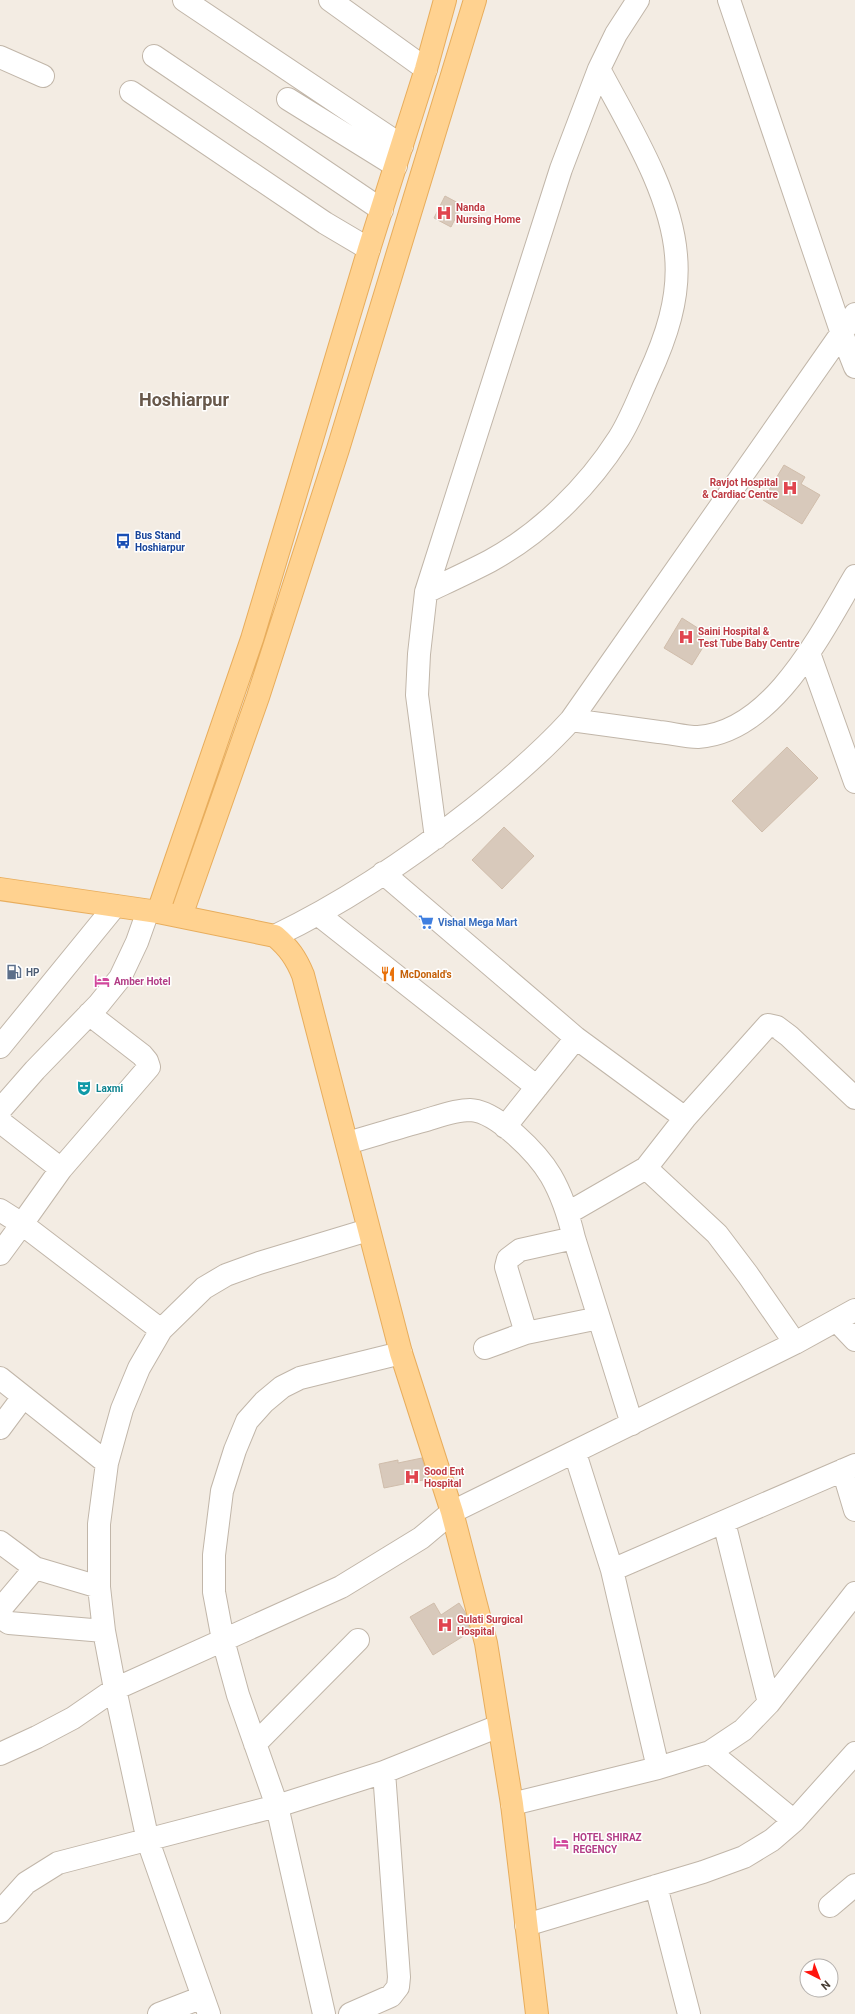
<svg xmlns="http://www.w3.org/2000/svg" width="855" height="2014" viewBox="0 0 855 2014" font-family="Roboto,sans-serif">
<rect width="100%" height="100%" fill="#f3ece3"/>
<path fill="#d8c9bb" stroke="#d0bdab" d="M445 196 462 205 451 227 434 218Z
M784 465 805 477 801 484 820 495 802 524 763 500Z
M682 618 704 632 699 640 705 644 692 665 664 648Z
M787 747 818 778 762 832 732 801Z
M504 827 534 856 502 889 472 860Z
M422 1458 428 1479 384 1488 379 1464 398 1460V1463Z
M434 1603 441 1615 459 1603 465 1612 470 1632 433 1655 410 1617Z"/>
<g fill="none" stroke-linecap="round" stroke-linejoin="round">
<g stroke="#c1b6a9" stroke-width="24">
<path id="minor" d="M184 0 402 146
M330 0 426 69
M729 0 842 334 855 367
M154 56 382 210
M0 57 43 76
M131 92 325 223 369 249
M288 99 396 166
M426 592C447 582 469 572 490 561 541 533 587 488 619 438 631 419 639 397 648 377 666 338 680 298 676 255 671 192 628 124 599 69
M809 653 855 782
M571 720C600 724 630 728 659 732 671 733 685 737 698 737 773 732 821 633 855 576
M436 838 417 695 419 654 426 592 561 169 599 69 616 34 638 0
M383 873 576 1038 685 1118
M319 915 537 1087
M275 936C346 902 412 857 473 809 508 781 541 753 571 720L855 314
M0 1047 115 906
M0 1110 35 1070 99 1004 120 978 137 942 148 911
M0 1119 3 1124 61 1169 22 1224 0 1210
M505 1127 576 1038
M347 1143C372 1136 397 1128 423 1121 437 1117 454 1110 470 1110 497 1111 538 1154 551 1176 562 1195 569 1217 574 1238L520 1250 508 1259 506 1267 526 1333 599 1318 632 1424
M646 1168 717 1234 748 1275 795 1343
M61 1169 149 1067 147 1061 142 1055 89 1014
M568 1213 646 1168 685 1118 768 1025 777 1027 789 1036 855 1098
M574 1238 599 1318
M0 1254 22 1224 161 1330
M837 1321 855 1340
M485 1348 526 1333
M0 1378 107 1463
M0 1428 23 1397
M575 1453 612 1570
M843 1470 855 1510
M724 1522 769 1703
M0 1542 35 1568 99 1587 104 1631
M99 1587V1524L107 1463 122 1409 139 1368 161 1330 204 1288 226 1275 259 1263 368 1230
M255 1744 358 1640
M710 1752 794 1821
M0 1754 37 1737 73 1718 115 1689 104 1631 9 1623 3 1619 1 1613 3 1606 35 1568
M658 1768 612 1570 855 1465
M512 1804 658 1768 710 1752 743 1730 769 1703 855 1593
M656 1886 689 2014
M830 1906 855 1885
M0 1912 26 1883 58 1863 277 1806 384 1772
M526 1925 703 1872 744 1857 772 1840 794 1821 855 1753
M203 1997 148 1841 115 1689 341 1587 421 1538 452 1512 795 1343 855 1310
M159 2014 203 1997 209 2014
M324 2014 277 1806 238 1695 223 1640 214 1592V1555L222 1491 235 1450 247 1421 264 1402 282 1387 300 1378 401 1353
M350 2014 391 1996 398 1987 399 1977 384 1772 499 1726"/>
</g>
<g stroke="#e8ad5c" stroke-width="24">
<path id="major" d="M0 889 158 912 275 936C289 948 296 958 303 975L401 1353 452 1512 486 1643 512 1804 537 2014
M158 912 252 639 369 249 426 69 445 0
M181 916 258 697 338 449 475 0"/>
</g>
<use href="#minor" stroke="#fff" stroke-width="22"/>
<use href="#major" stroke="#ffd290" stroke-width="22"/>
</g>
<defs>
<g id="hospital-bare" transform="scale(1.2)"><path d="M-5-5h3v3.5h4V-5h3V5h-3V1.5h-4V5h-3Z" fill="#e0444e" stroke="#fff" stroke-width="2.5" paint-order="stroke"/></g>
<g id="bus-bare" transform="scale(1.2)"><path d="M-5-6H5V4H4V6H2V4H-2V6H-4V4H-5ZM-3.5-4V0h7V-4ZM-3.5 1.2v1.5H-2V1.2ZM2 1.2v1.5H3.5V1.2Z" fill="#1a4fb4" stroke="#fff" stroke-width="2.5" paint-order="stroke"/></g>
<g id="supermarket-bare" transform="scale(1.2)"><path d="M-6-5.5h2.5l.6 2H6L4.5 2H-2.5L-4.4-4H-6ZM-1.5 3.2a1.3 1.3 0 1 0 .1 0ZM3 3.2a1.3 1.3 0 1 0 .1 0Z" fill="#3f7fe0" stroke="#fff" stroke-width="2.5" paint-order="stroke"/></g>
<g id="fuel-bare" transform="scale(1.2)"><path d="M-5.5-6h7V0h2V4h1.3V-2.5L3-4.5l.8-.8L6-3V5H2.5V1h-1V6h-7ZM-4.2-4.7v3.2H.2V-4.7Z" fill="#5c6f8a" stroke="#fff" stroke-width="2.5" paint-order="stroke"/></g>
<g id="restaurant-bare" transform="scale(1.2)"><path d="M-5-6h1v4h1v-4h1v4h1v-4h1v5L-1.5 .5V6h-2V.5L-5-1ZM5-6V6H3V1.5H1.5Q1.5-4 5-6Z" fill="#e8710a" stroke="#fff" stroke-width="2.5" paint-order="stroke"/></g>
<g id="hotel-bare" transform="scale(1.2)"><path d="M-6-4.5h1.5V1H6V5H4.5V3h-9V5H-6ZM-4 0a1.8 1.8 0 1 1 3.6 0ZM.5 0V-2.5h3Q6-2.5 6 0Z" fill="#d1479c" stroke="#fff" stroke-width="2.5" paint-order="stroke"/></g>
<g id="theatre-bare" transform="scale(1.2)"><path d="M-5-5.5Q0-4 5-5.5V0Q5 5 0 6Q-5 5-5 0ZM-3.3-2.5H-1v1.5H-3.3ZM1-2.5H3.3v1.5H1ZM-2.8 1Q0 5.5 2.8 1Z" fill="#0f9aa8" stroke="#fff" stroke-width="2.5" paint-order="stroke"/></g>
</defs>
<g fill-rule="evenodd">
<use href="#hospital-bare" x="444" y="213"/>
<use href="#hospital-bare" x="790" y="488"/>
<use href="#bus-bare" x="123" y="541"/>
<use href="#hospital-bare" x="686" y="637"/>
<use href="#supermarket-bare" x="426" y="922"/>
<use href="#fuel-bare" x="14" y="972"/>
<use href="#restaurant-bare" x="388" y="974"/>
<use href="#hotel-bare" x="102" y="981"/>
<use href="#theatre-bare" x="84" y="1088"/>
<use href="#hospital-bare" x="412" y="1477"/>
<use href="#hospital-bare" x="445" y="1625"/>
<use href="#hotel-bare" x="561" y="1843"/>
</g>
<g text-anchor="middle" stroke-width="3" stroke-linejoin="round" paint-order="stroke">
<g font-size="10" font-weight="bold" fill="#be3a42" stroke="#fff" text-anchor="start">
<text x="456" y="211">Nanda<tspan x="456" dy="12">Nursing Home</tspan></text>
<text x="778" y="486" text-anchor="end">Ravjot Hospital<tspan x="778" dy="12">&amp; Cardiac Centre</tspan></text>
<text x="698" y="635">Saini Hospital &amp;<tspan x="698" dy="12">Test Tube Baby Centre</tspan></text>
<text x="424" y="1475">Sood Ent<tspan x="424" dy="12">Hospital</tspan></text>
<text x="457" y="1623">Gulati Surgical<tspan x="457" dy="12">Hospital</tspan></text>
</g>
<g font-size="10" font-weight="bold" fill="#164399" stroke="#fff" text-anchor="start">
<text x="135" y="539">Bus Stand<tspan x="135" dy="12">Hoshiarpur</tspan></text>
</g>
<g font-size="10" font-weight="bold" fill="#366cbe" stroke="#fff" text-anchor="start">
<text x="438" y="926">Vishal Mega Mart</text>
</g>
<g font-size="10" font-weight="bold" fill="#4e5e75" stroke="#fff" text-anchor="start">
<text x="26" y="976">HP</text>
</g>
<g font-size="10" font-weight="bold" fill="#c56008" stroke="#fff" text-anchor="start">
<text x="400" y="978">McDonald's</text>
</g>
<g font-size="10" font-weight="bold" fill="#b23c85" stroke="#fff" text-anchor="start">
<text x="114" y="985">Amber Hotel</text>
<text x="573" y="1841">HOTEL SHIRAZ<tspan x="573" dy="12">REGENCY</tspan></text>
</g>
<g font-size="10" font-weight="bold" fill="#0d838f" stroke="#fff" text-anchor="start">
<text x="96" y="1092">Laxmi</text>
</g>
<g font-size="18" font-weight="bold" fill="#68584a" stroke="#fff">
<text x="184" y="406">Hoshiarpur</text>
</g>
</g>
<g transform="translate(819 1978) rotate(138)"><circle r="19" fill="#ffffff" stroke="#b5b1ad"/>
<path d="M0-3L7 15L0 10L-7 15Z" fill="#ff150e"/>
<text y="-6" font-size="11" font-weight="bold" text-anchor="middle" fill="#453c33">N</text>
</g>
</svg>
